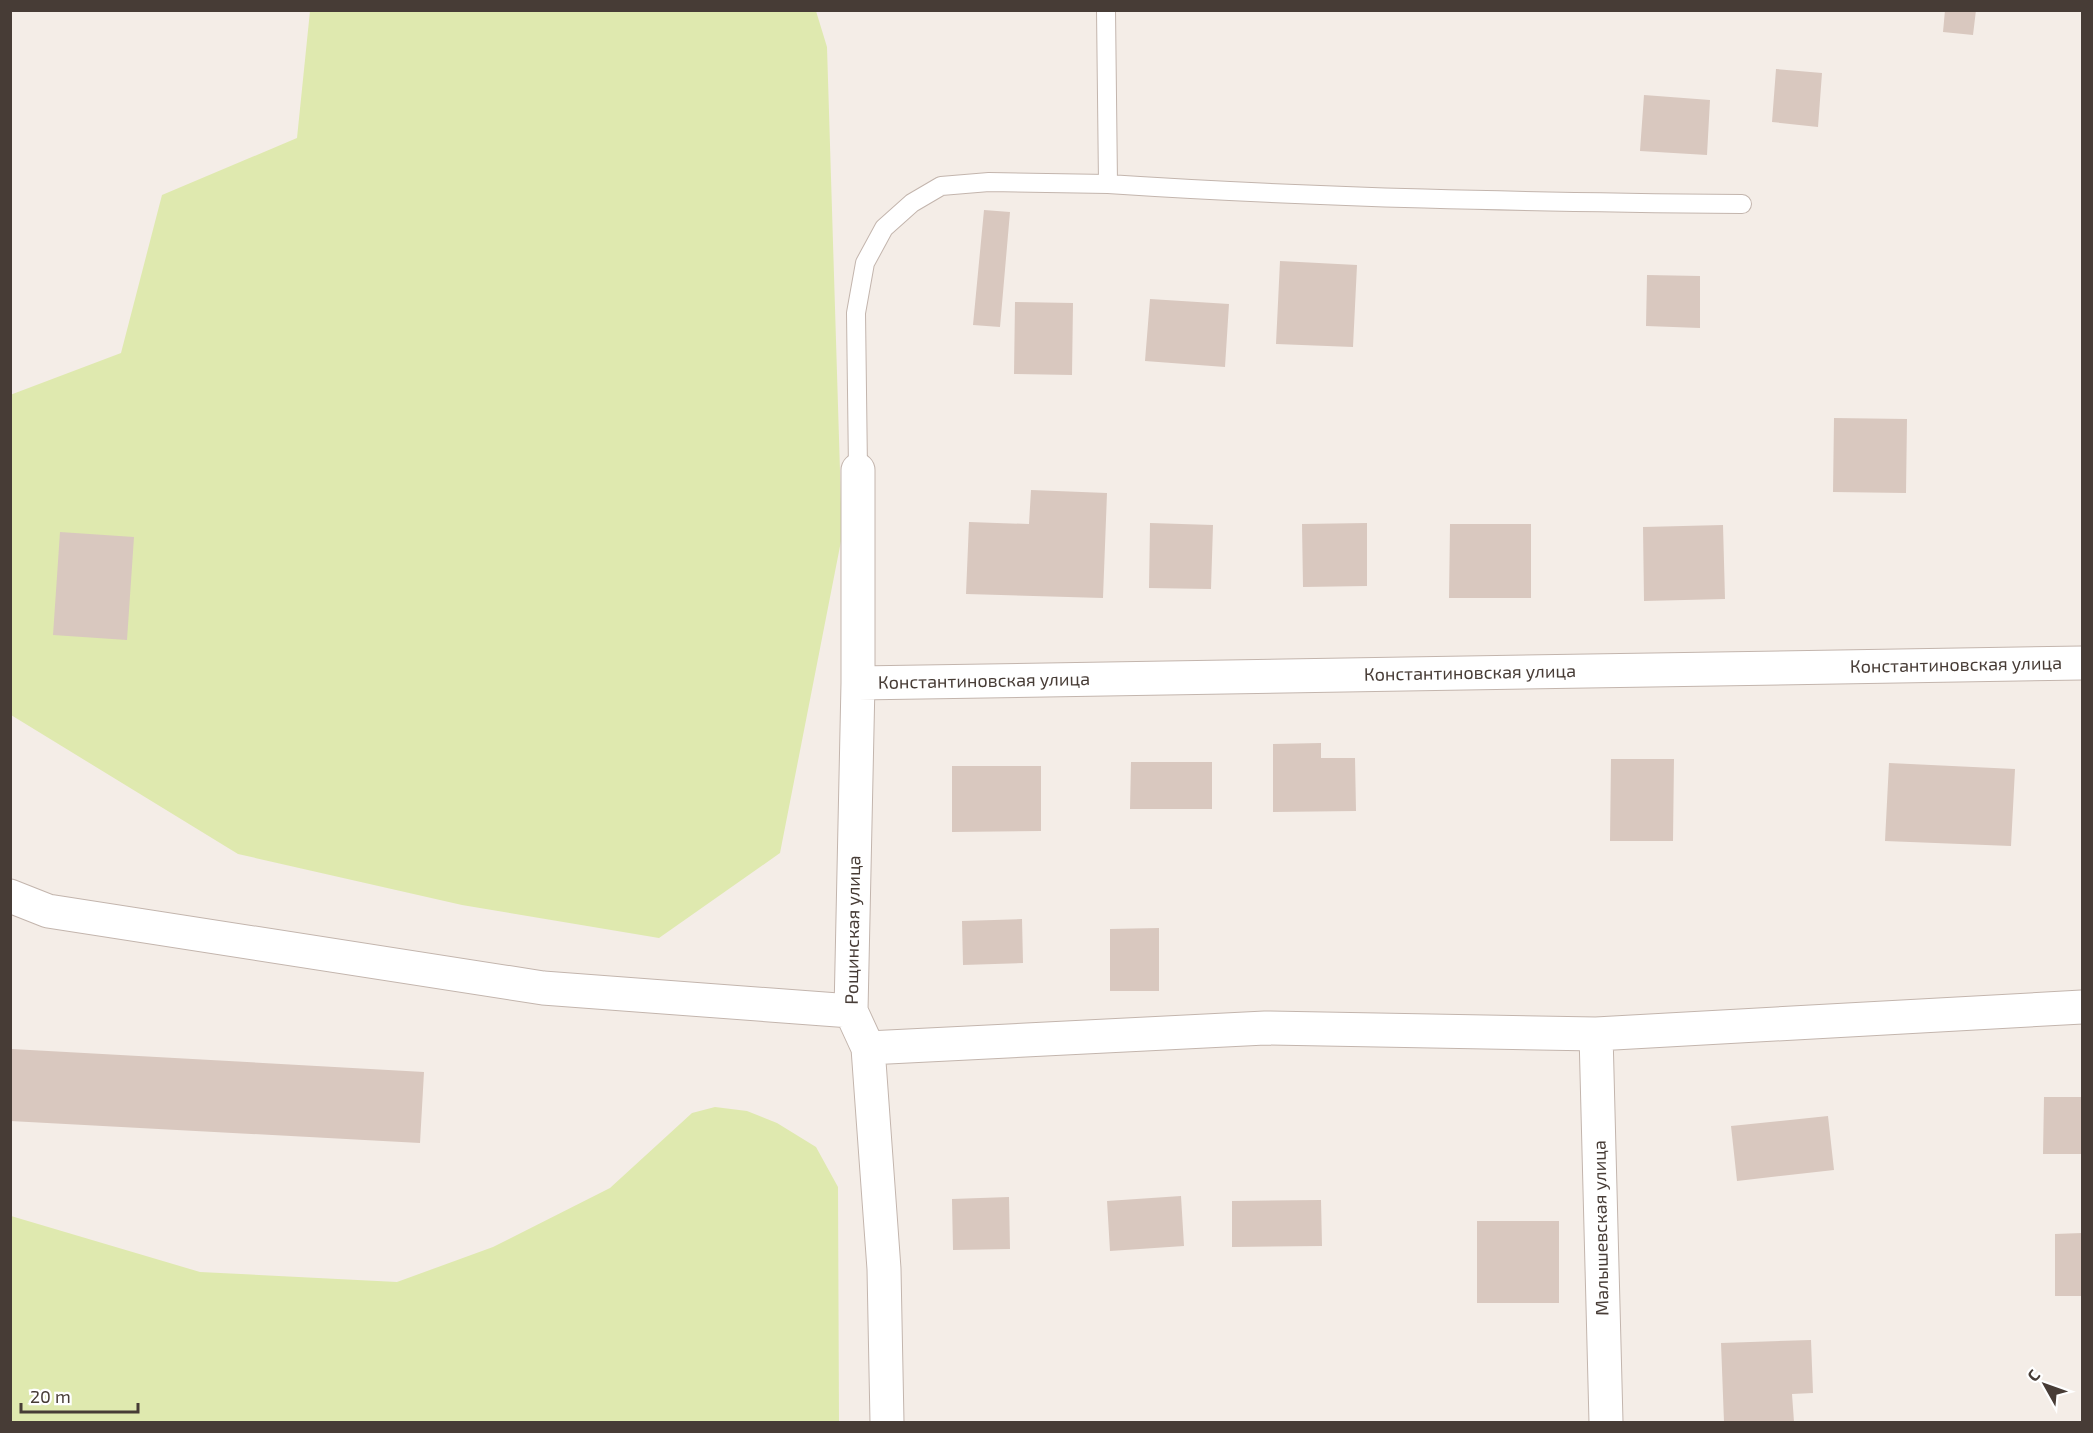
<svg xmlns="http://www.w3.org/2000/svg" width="2093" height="1433" viewBox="0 0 2093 1433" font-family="'Exo 2',sans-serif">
<rect width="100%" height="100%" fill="#f4ede7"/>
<path fill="#dfe9af" d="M310 11H816L827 47 842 536 780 853 659 938 462 905 238 854 11 715 10 395 121 353 162 195 297 138Z
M715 1107 747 1111 777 1123 816 1147 838 1187 839 1422H11V1216L200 1272 397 1282 493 1247 610 1188 692 1113Z"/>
<path fill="#d9c8bf" d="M1945 10H1976L1973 35 1943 32Z
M1776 69 1822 73 1818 127 1772 122Z
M1644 95 1710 100 1707 155 1640 151Z
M984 210 1010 212 1000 327 973 325Z
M1280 261 1357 265 1353 347 1276 344Z
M1647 275 1700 276V328L1646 326Z
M1150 299 1229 304 1225 367 1145 361Z
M1015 302 1073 303 1072 375 1014 374Z
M1834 418 1907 419 1906 493 1833 492Z
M1031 490 1107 493 1103 598 966 594 969 522 1029 524Z
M1150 523 1213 525 1211 589 1149 588Z
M1367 523V586L1303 587 1302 524Z
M1450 524H1531V598H1449Z
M1723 525 1725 599 1644 601 1643 527Z
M60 532 134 537 127 640 53 635Z
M1321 743V758H1355L1356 811 1273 812V744Z
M1611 759H1674L1673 841H1610Z
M1131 762H1212V809H1130Z
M1889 763 2015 769 2011 846 1885 841Z
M952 766H1041V831L952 832Z
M1022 919 1023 963 963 965 962 921Z
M1159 928V991H1110V929Z
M12 1049 424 1072 420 1143 10 1121Z
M2044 1097H2082V1154H2043Z
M1828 1116 1834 1170 1737 1181 1731 1126Z
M1181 1196 1184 1246 1110 1251 1107 1201Z
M1009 1197 1010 1249 953 1250 952 1199Z
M1321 1200 1322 1246 1232 1247V1201Z
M1477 1221H1559V1303H1477Z
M2082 1233V1296H2055V1234Z
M1811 1340 1813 1393 1792 1394 1794 1422H1724L1721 1343Z"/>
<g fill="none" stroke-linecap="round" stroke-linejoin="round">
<g stroke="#c3b5ad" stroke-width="20">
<path id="lane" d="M1108 184C1319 198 1530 202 1742 204
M858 470 856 313 865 263 884 228 912 203 941 186 989 182 1108 184 1106 10"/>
</g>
<g stroke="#c3b5ad" stroke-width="35">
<path id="street" d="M858 470V683L851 1011 868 1048 884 1269 887 1422
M858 683 2082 663
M10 896 48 911 543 988 851 1011
M1596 1034 1606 1422
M868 1048 1265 1028 1596 1034 2082 1007"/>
</g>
<use href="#lane" stroke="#fff" stroke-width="18"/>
<use href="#street" stroke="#fff" stroke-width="33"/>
</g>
<g text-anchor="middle" stroke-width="5" stroke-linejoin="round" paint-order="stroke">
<g font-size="18" fill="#473c36" stroke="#fff">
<text transform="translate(1956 665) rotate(-1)" y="6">Константиновская улица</text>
<text transform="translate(1470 673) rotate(-1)" y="6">Константиновская улица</text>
<text transform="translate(984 681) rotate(-1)" y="6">Константиновская улица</text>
<text transform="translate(853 930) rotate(-89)" y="6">Рощинская улица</text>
<text transform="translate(1601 1228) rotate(-91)" y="6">Малышевская улица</text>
</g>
</g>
<rect width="2093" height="1433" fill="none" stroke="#473c36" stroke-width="24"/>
<g transform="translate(2045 1385) rotate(310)" stroke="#ffffff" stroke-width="4.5" paint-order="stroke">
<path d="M0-4.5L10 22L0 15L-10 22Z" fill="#473c36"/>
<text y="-9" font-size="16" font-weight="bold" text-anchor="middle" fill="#473c36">С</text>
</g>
<path d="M21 1403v9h117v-9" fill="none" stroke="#473c36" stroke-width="3"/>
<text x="30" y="1403" font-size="18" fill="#473c36" stroke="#ffffff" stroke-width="4.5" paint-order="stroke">20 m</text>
</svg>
